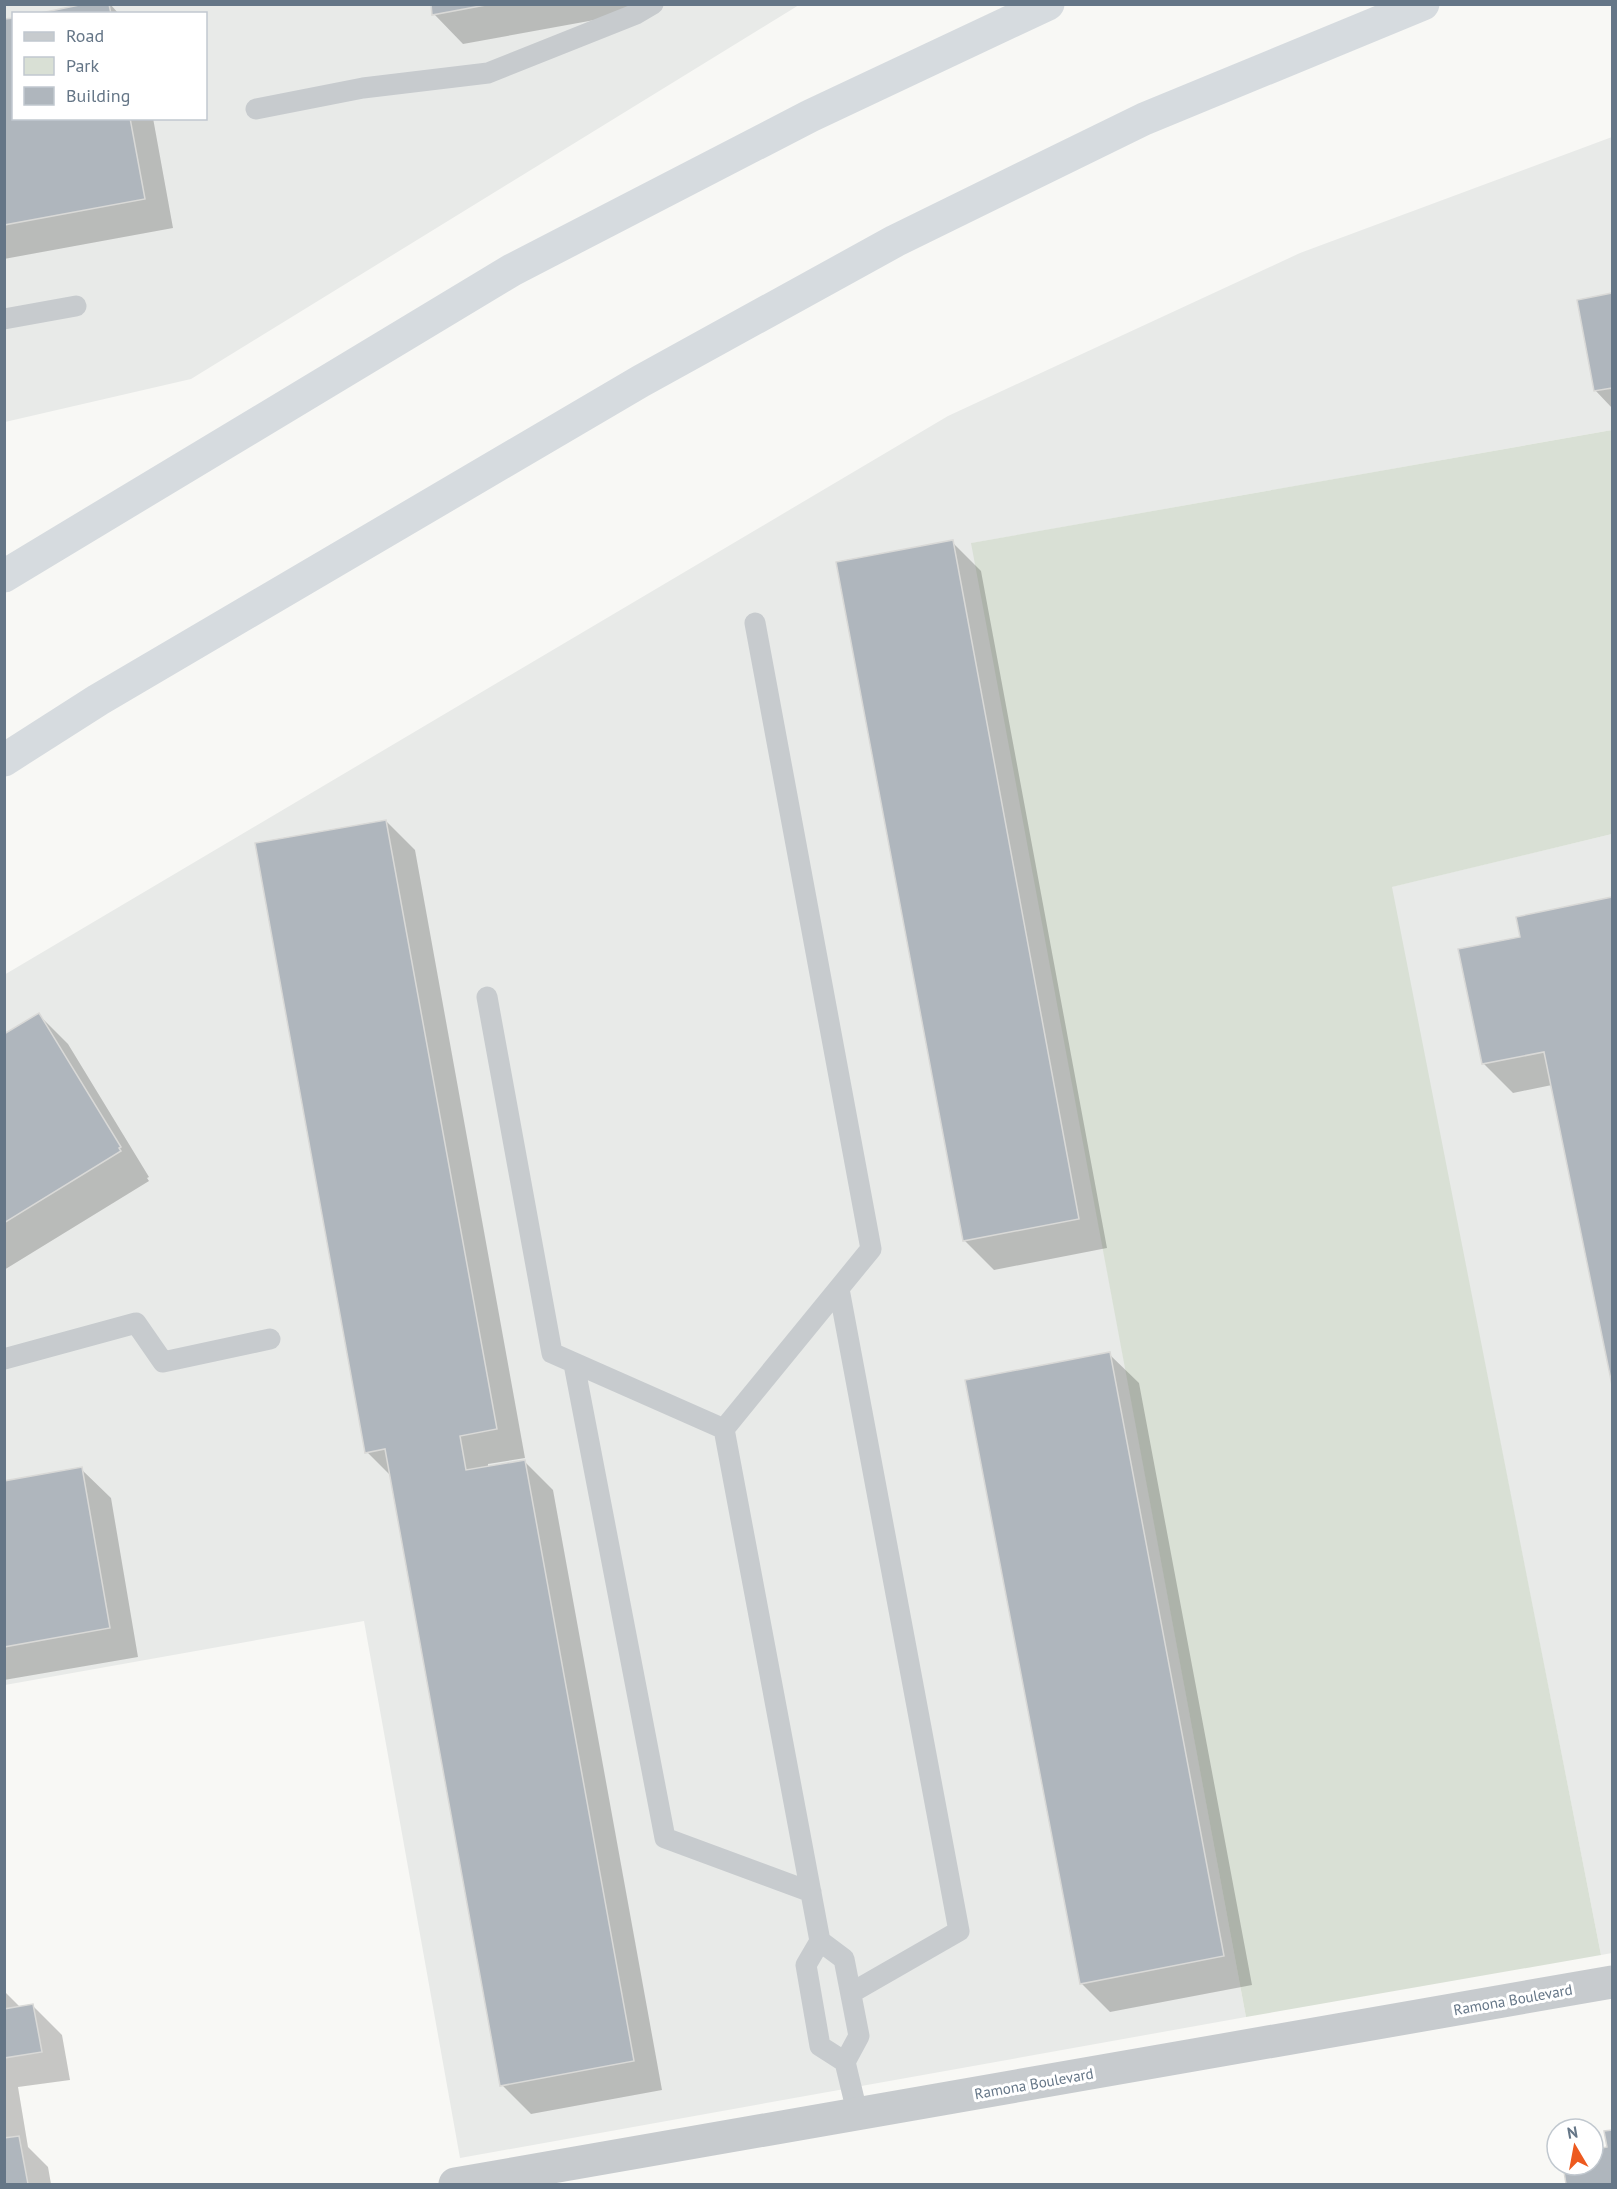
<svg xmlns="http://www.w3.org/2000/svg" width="1617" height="2189" viewBox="0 0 1617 2189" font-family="'PT Sans',sans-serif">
<rect width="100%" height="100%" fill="#f8f8f5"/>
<path fill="#e8eae8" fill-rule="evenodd" d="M4 5H799L191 379 5 422ZM14 14H206V118H14Z
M1612 137V430L972 543 1246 2017 460 2158 364 1621 5 1685 4 975 948 416 1300 253Z
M1612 834V1953L1601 1955 1391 887Z"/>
<path fill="#d9e0d5" d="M1612 430V834L1392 887 1601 1955 1246 2017 971 543Z"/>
<path fill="#0003" d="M92 4H110L119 14H44Z
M432 4H632L633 13 463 44 434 14Z
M4 21 14 118H153L173 228 4 259Z
M1612 295V408L1595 390 1579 301Z
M952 542 981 571 1107 1248 994 1270 964 1240Z
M386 821 415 850 525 1458 488 1464V1467L524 1461 553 1490 662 2090 531 2114 502 2085 391 1476 367 1452Z
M1612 899V1377L1552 1085 1513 1093 1484 1064 1460 950 1522 938 1518 919Z
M39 1015 68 1044 149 1177 147 1178 149 1181 4 1270V1036Z
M1109 1354 1139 1383 1252 1985 1110 2012 1081 1983Z
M81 1469 111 1498 138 1657 4 1680V1482Z
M4 1991 21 2008 33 2006 62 2035 70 2080 18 2087 28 2147 48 2167 51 2184H4Z
M1612 2132V2184H1568L1564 2165H1593V2151L1609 2148 1606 2133Z"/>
<path fill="#afb6bd" stroke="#d9d9d7" stroke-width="1.5" d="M84 4H109L111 14H36Z
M431 4H491L432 15Z
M14 18V118H130L145 199 4 225V19Z
M1612 293V388L1594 391 1577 300Z
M953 540 1079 1219 963 1241 836 562Z
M386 820 497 1429 460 1436 466 1470 525 1460 634 2061 500 2086 385 1449 365 1453 255 843Z
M1612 897V1385L1544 1052 1482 1064 1458 949 1520 937 1516 917Z
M39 1013 121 1147 119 1148 121 1151 4 1223V1034Z
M1110 1352 1224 1956 1080 1984 965 1380Z
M82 1467 110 1628 4 1647V1481Z
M33 2004 42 2052 4 2058V2009Z
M1612 2130V2184H1566L1563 2165H1593V2150L1607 2147 1604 2131Z
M19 2136 28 2184H4V2138Z"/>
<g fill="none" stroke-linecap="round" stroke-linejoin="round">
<path stroke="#c7cbce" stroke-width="21" d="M256 109 363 88 488 73 636 14 653 4
M4 319 76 306
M755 623 871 1249 724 1429 820 1941
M487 997 552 1353 724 1429
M839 1289 959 1931 851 1993
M4 1359 136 1323 163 1362 270 1339
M574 1364 665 1838 811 1892
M845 2062 820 2046 806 1965 820 1941 844 1959 859 2036 845 2062 858 2116"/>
<path stroke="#c7cbce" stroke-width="33" d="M455 2184 1612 1982"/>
<path stroke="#d6dbdf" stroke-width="33" d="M4 576 512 270 810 116 1048 4
M4 760 98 700 641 381 895 241 1144 119 1423 4"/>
</g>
<g text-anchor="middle" stroke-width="6" stroke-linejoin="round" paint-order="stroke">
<g font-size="15" fill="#657687" stroke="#fff">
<text transform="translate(1513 2000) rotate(-10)" y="5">Ramona Boulevard</text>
<text transform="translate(1034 2084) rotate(-10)" y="5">Ramona Boulevard</text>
</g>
</g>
<rect width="1617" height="2189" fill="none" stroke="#657687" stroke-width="12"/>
<rect x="12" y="12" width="195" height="108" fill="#ffffff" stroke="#c1c8cf" stroke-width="1.5"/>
<rect x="24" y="32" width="30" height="9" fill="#c7cbce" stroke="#c1c8cf" stroke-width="1.5"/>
<text x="66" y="42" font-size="18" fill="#657687">Road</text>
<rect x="24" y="57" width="30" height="18" fill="#d9e0d5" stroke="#c1c8cf" stroke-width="1.5"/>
<text x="66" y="72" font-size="18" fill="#657687">Park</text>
<rect x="24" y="87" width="30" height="18" fill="#afb6bd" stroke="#c1c8cf" stroke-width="1.5"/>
<text x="66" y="102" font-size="18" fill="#657687">Building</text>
<g transform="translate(1575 2147) rotate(350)"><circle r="28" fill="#ffffff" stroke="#c1c8cf" stroke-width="1.5"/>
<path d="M0-4.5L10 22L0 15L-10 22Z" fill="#ed5a1f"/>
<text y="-9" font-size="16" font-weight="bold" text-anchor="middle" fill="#657687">N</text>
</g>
</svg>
